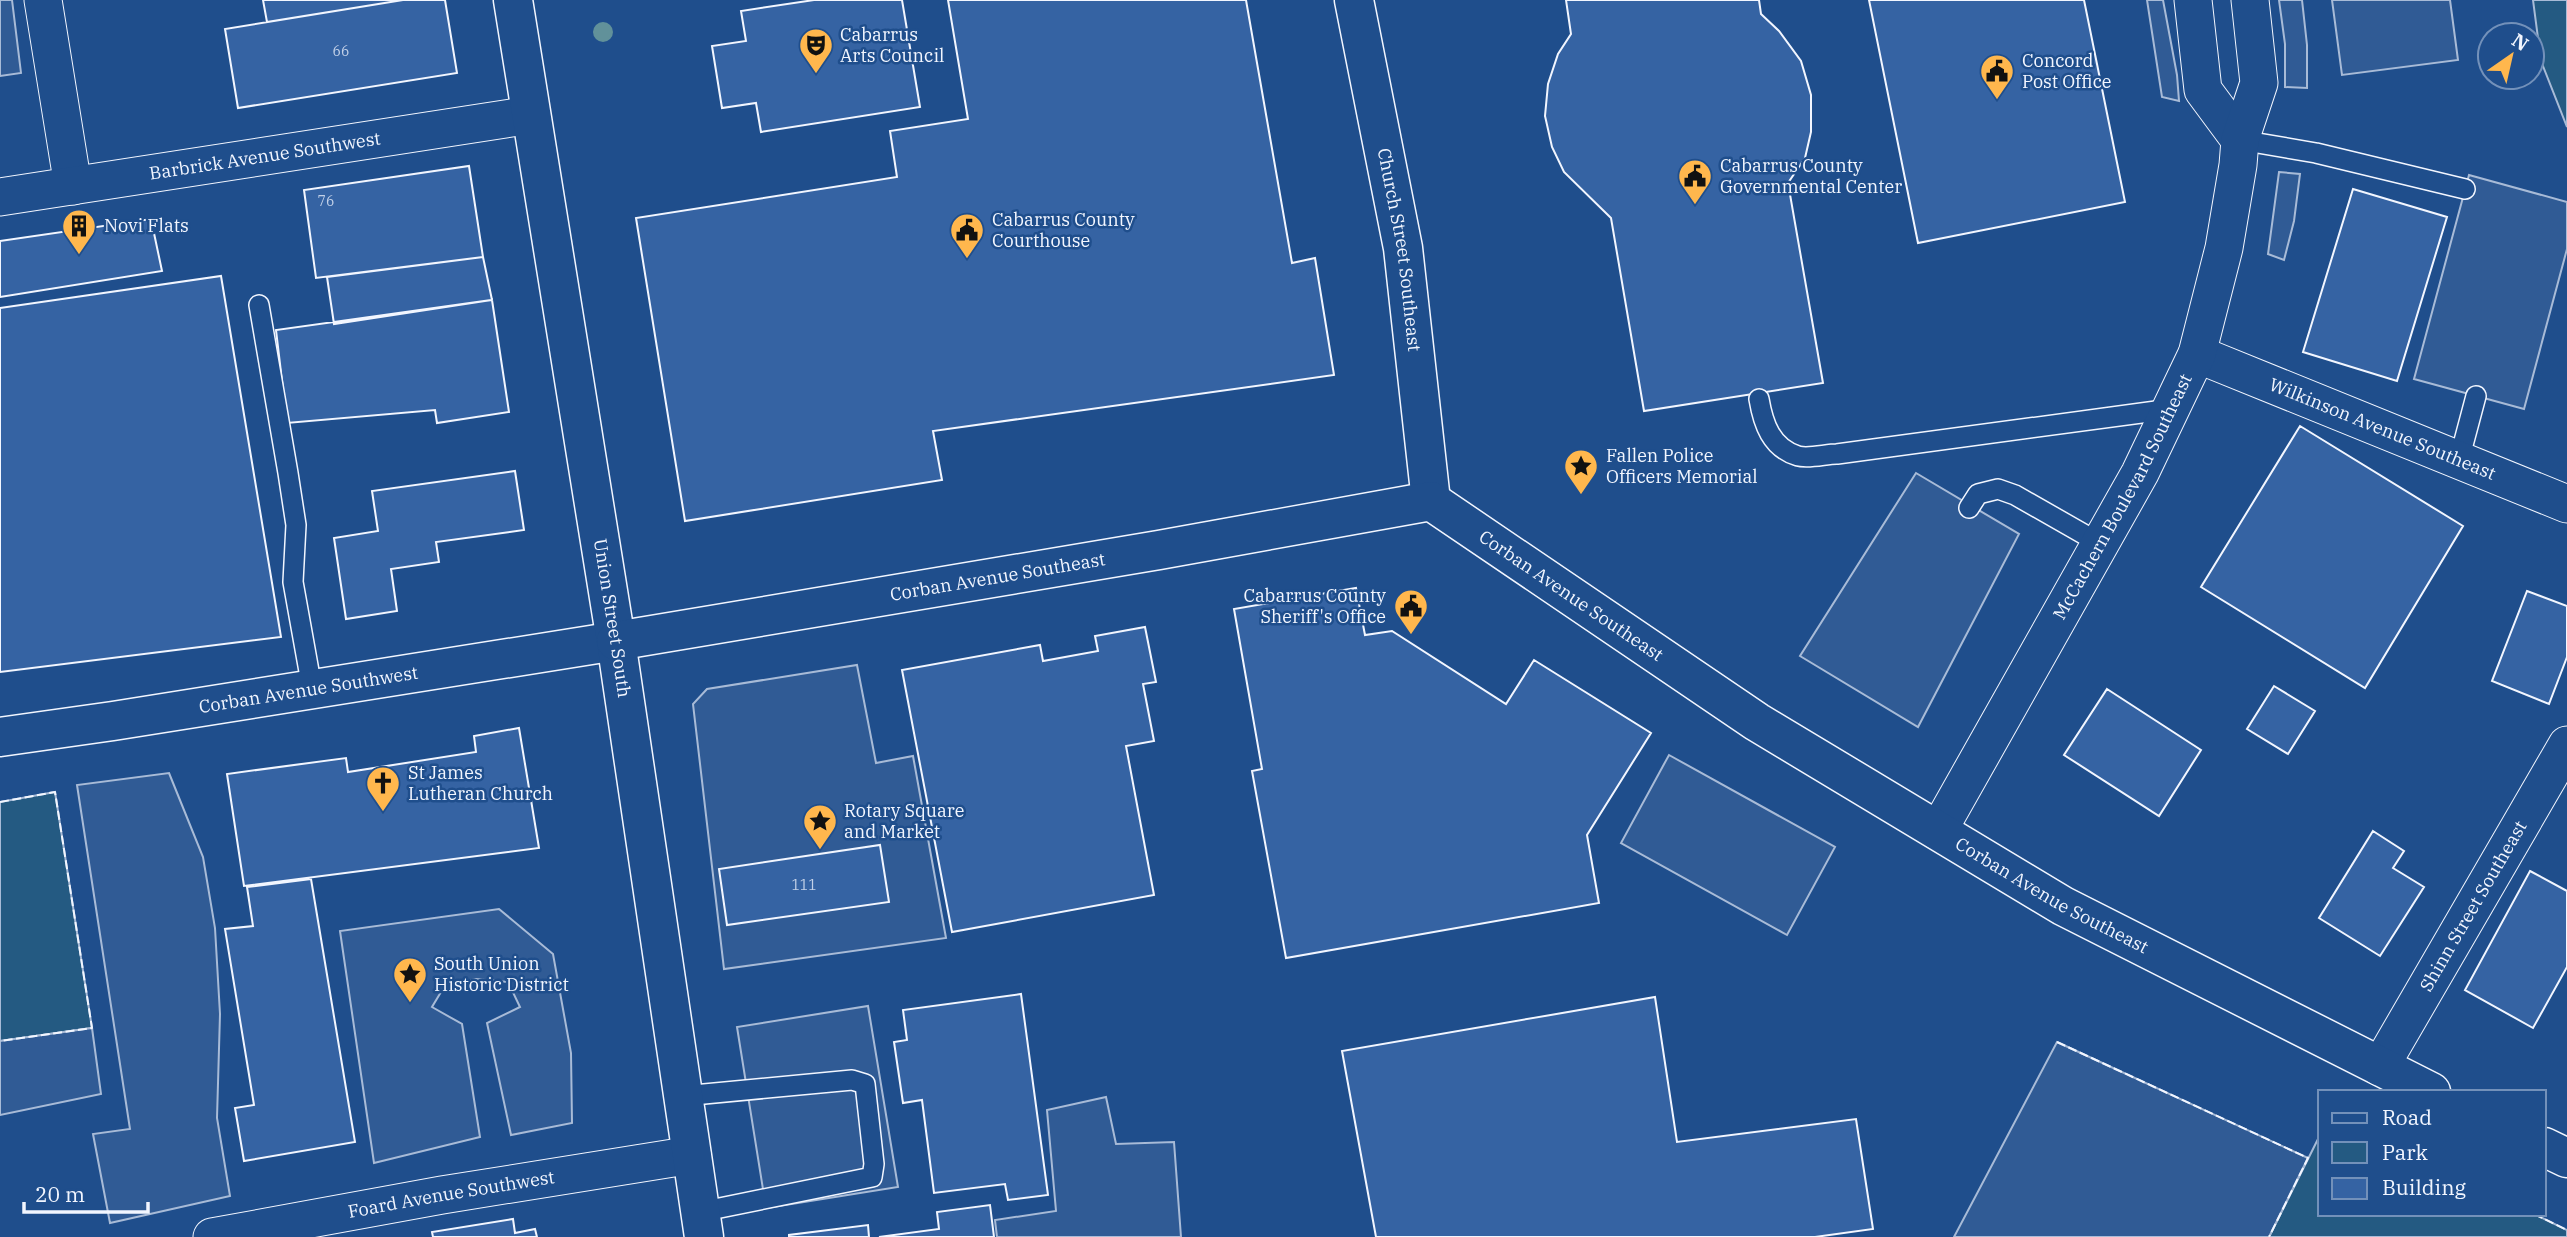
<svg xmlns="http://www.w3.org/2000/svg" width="2567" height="1237" viewBox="0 0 2567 1237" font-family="'IBM Plex Serif',serif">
<rect width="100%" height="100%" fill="#1f4e8c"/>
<path fill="#245a82" stroke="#a8bbd7" stroke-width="2" d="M2533 0H2567V127L2541 61Z
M55 792 92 1028 0 1041V802Z
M2320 1135V1214H2534L2567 1230V1237H2269Z"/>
<path fill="#305b95" stroke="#a8bbd7" stroke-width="2" d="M0 0H12L21 73 0 76Z
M2147 0H2163L2177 75 2179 101 2162 97Z
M2279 0H2302L2307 45V88L2285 87V44Z
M2332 0H2450L2458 60 2342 75Z
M2279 172 2300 174 2294 221 2284 260 2268 254Z
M2469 175 2567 202V249L2524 409 2414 379Z
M1916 473 2019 534 1918 727 1800 656Z
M857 665 876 763 913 756 946 938 724 969 693 704 707 689Z
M1669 755 1835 847 1787 935 1621 843Z
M169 773 203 857 215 928 220 1014 217 1118 230 1196 110 1223 93 1134 130 1129 77 785Z
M499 909 553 954 571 1053 572 1123 511 1135 487 1023 520 1007 508 982 476 979 444 987 432 1007 462 1024 480 1137 374 1163 340 931Z
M868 1006 898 1187 766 1208 737 1027Z
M92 1028 101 1094 0 1115V1041Z
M2057 1042 2308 1158 2269 1237H1954Z
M1106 1097 1116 1144 1174 1142 1181 1237H997L995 1220 1056 1211 1047 1110Z"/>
<path fill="#3563a3" stroke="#f2f6ff" stroke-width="2" d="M263 0H403L267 22Z
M403 0H445L457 73 238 108 225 29Z
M814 0H902L920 107 761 132 756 103 722 108 712 46 746 41 741 11Z
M948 0H1246L1292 263 1315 258 1334 375 933 431 942 480 685 521 636 218 897 177 890 131 968 119Z
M1566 0H1759L1761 14 1779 31 1801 61 1811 95V132L1805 158 1788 183 1823 383 1644 411 1611 218 1564 172 1552 147 1545 116 1548 84 1558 54 1571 34Z
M1869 0H2084L2125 202 1918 243Z
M469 166 483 257 316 278 304 190Z
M2353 189 2447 217 2397 381 2303 352Z
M151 219 162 271 0 297V241Z
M483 257 492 300 334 324 327 277Z
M221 276 281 637 0 672V308Z
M492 300 509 412 437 423 435 410 287 423 276 330Z
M2300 426 2463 526 2365 688 2201 587Z
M515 471 524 530 436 542 439 562 391 569 397 611 346 619 334 538 378 531 372 491Z
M1356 588 1365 635 1392 631 1506 704 1534 660 1651 733 1587 835 1599 903 1286 958 1252 771 1262 769 1234 609Z
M2527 591 2567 606V657L2549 704 2492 681Z
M1145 627 1156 682 1143 684 1154 741 1126 746 1154 895 952 932 902 670 1040 645 1043 661 1098 651 1095 636Z
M2274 686 2315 711 2288 754 2247 729Z
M2107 689 2201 750 2159 816 2064 755Z
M519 728 539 848 244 886 227 774 346 758 348 772 476 752 474 736Z
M2373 831 2404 851 2393 868 2424 887 2380 956 2319 918Z
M880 845 889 902 727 925 719 869Z
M2530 871 2567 891V967L2533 1028 2465 990Z
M311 879 355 1142 244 1161 235 1108 254 1105 225 929 253 926 247 887Z
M1021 994 1048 1195 1008 1200 1005 1184 934 1193 922 1100 903 1103 894 1042 907 1040 903 1010Z
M1655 997 1677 1142 1856 1119 1873 1229 1815 1237H1376L1342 1051Z
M990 1205 994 1237H879L939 1229 937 1212Z
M513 1219 515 1233 535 1229 537 1237H433L432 1232Z
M868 1225 869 1237H789V1235Z"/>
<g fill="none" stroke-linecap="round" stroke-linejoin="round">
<g stroke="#f2f6ff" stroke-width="22">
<path id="service" d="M2240 140 2316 153 2465 189
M259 305 288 473 296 525 293 582 312 688
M1759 399C1763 423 1771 448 1798 456 1809 459 1826 454 1837 454L2171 409
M2459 460 2476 396
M1969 508 1978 494 1998 489 2015 495 2101 544
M683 1096 852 1080 865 1084 874 1164 872 1177 700 1212"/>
</g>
<g stroke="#f2f6ff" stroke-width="39">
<g id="minor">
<path d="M43 0 73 186"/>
<path d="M2193 0 2203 90 2240 140"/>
<path id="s1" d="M0 197 531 115"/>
<path id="s2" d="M2197 354 2567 504"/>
<path id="s3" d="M1938 831 2140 473 2197 354 2224 248 2238 165 2240 140 2259 83 2250 0"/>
<path id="s4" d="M2380 1067 2567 745"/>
<path id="s5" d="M212 1237 442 1195 692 1155"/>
</g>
</g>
<g stroke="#f2f6ff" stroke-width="41">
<g id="tertiary">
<path id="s6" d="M0 737 113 721 616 641"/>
</g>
</g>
<g stroke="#f2f6ff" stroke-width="41">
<g id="secondary">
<path id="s7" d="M513 0 616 641 704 1237"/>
<path id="s8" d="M1354 0 1403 248 1431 501"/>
<path id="s9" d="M616 641 1159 550 1431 501 1757 722 2063 906 2431 1092"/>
<path d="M2544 1147 2567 1158"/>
</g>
</g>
<use href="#service" stroke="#1f4e8c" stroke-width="19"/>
<use href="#minor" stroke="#1f4e8c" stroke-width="37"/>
<use href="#tertiary" stroke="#1f4e8c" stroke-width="38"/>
<use href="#secondary" stroke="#1f4e8c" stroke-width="38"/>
<path stroke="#f2f6ff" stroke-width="2" stroke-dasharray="9 3.5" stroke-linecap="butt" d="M0 802 55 792 92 1028 0 1041
M2057 1042 2308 1158 2269 1237
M2534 1214 2567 1230"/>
</g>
<circle fill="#61919a" cx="603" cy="32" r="10"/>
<defs>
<g id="theatre-pin" transform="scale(1.75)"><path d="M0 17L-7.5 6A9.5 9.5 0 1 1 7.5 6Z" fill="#ffb74d" stroke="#1f4e8c"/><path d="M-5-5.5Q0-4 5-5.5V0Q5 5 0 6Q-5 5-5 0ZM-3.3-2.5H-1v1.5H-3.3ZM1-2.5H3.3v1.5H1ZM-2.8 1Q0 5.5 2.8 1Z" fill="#111"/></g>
<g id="civic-pin" transform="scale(1.75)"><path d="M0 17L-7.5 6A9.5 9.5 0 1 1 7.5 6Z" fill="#ffb74d" stroke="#1f4e8c"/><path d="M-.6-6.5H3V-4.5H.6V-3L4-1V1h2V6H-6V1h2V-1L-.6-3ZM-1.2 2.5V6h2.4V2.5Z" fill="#111"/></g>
<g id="building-pin" transform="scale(1.75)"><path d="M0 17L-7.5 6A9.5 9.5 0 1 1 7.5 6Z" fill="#ffb74d" stroke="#1f4e8c"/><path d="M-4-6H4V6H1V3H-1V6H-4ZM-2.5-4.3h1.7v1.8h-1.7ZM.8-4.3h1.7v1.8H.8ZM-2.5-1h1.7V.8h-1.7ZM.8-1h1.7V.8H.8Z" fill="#111"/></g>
<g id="sight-pin" transform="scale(1.75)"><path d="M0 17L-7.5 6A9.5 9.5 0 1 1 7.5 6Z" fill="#ffb74d" stroke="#1f4e8c"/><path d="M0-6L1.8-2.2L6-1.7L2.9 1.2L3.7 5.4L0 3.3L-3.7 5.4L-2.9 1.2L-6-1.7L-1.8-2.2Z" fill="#111"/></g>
<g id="church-pin" transform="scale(1.75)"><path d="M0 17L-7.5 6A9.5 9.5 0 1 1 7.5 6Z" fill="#ffb74d" stroke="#1f4e8c"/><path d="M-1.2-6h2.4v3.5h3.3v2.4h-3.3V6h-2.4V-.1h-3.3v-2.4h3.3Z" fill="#111"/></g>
</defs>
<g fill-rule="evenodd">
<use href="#theatre-pin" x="816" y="45"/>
<use href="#civic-pin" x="1997" y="71"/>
<use href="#civic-pin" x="1695" y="176"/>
<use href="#building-pin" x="79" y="226"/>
<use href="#civic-pin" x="967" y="230"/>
<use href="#sight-pin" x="1581" y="466"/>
<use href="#civic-pin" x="1411" y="606"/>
<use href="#church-pin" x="383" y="783"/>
<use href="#sight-pin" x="820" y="821"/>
<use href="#sight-pin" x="410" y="974"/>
</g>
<g text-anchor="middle" stroke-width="5" stroke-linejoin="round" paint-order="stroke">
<g font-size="14" fill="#c3d1e8">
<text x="341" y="56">66</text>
<text x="326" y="206">76</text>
<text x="804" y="890">111</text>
</g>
<g font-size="18" fill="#f2f6ff" stroke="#1f4e8c" text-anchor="start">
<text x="840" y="41">Cabarrus<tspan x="840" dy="21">Arts Council</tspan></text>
<text x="2022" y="67">Concord<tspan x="2022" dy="21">Post Office</tspan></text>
<text x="1720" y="172">Cabarrus County<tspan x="1720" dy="21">Governmental Center</tspan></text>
<text x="992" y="226">Cabarrus County<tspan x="992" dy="21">Courthouse</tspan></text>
<text x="104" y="232">Novi Flats</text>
<text x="1606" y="462">Fallen Police<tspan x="1606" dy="21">Officers Memorial</tspan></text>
<text x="1386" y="602" text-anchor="end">Cabarrus County<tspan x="1386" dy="21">Sheriff's Office</tspan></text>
<text x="408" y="779">St James<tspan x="408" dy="21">Lutheran Church</tspan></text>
<text x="844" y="817">Rotary Square<tspan x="844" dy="21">and Market</tspan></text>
<text x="434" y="970">South Union<tspan x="434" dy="21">Historic District</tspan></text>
</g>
<g font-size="18" fill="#f2f6ff" stroke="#1f4e8c">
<text dy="6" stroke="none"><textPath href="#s1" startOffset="268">Barbrick Avenue Southwest</textPath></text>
<text dy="6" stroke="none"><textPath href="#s8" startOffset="254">Church Street Southeast</textPath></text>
<text dy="6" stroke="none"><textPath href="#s2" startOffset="200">Wilkinson Avenue Southeast</textPath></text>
<text dy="6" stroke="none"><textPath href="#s3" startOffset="382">McCachern Boulevard Southeast</textPath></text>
<text dy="6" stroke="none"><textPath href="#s9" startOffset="387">Corban Avenue Southeast</textPath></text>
<text dy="6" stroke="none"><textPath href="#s9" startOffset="996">Corban Avenue Southeast</textPath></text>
<text dy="6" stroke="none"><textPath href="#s7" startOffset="626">Union Street South</textPath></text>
<text dy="6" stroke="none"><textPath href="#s6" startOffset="312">Corban Avenue Southwest</textPath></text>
<text dy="6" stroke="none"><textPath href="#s9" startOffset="1563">Corban Avenue Southeast</textPath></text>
<text dy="6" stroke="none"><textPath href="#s4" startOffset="186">Shinn Street Southeast</textPath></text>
<text dy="6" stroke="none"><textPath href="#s5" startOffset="243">Foard Avenue Southwest</textPath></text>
</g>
</g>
<rect x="2318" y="1090" width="228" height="126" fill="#1f4e8c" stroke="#7391ba" stroke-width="2"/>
<rect x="2332" y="1113" width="35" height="10" fill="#1f4e8c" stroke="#7391ba" stroke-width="2"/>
<text x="2382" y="1125" font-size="21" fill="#f2f6ff">Road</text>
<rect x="2332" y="1142" width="35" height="21" fill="#245a82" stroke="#7391ba" stroke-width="2"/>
<text x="2382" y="1160" font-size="21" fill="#f2f6ff">Park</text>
<rect x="2332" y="1178" width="35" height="21" fill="#3563a3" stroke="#7391ba" stroke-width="2"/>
<text x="2382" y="1195" font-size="21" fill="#f2f6ff">Building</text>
<g transform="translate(2511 56) rotate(34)"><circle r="33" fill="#1f4e8c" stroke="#7391ba" stroke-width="2"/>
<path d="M0-5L12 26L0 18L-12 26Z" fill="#ffb74d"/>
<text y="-10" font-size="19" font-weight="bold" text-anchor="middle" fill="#f2f6ff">N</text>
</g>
<path d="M24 1202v10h124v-10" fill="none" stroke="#f2f6ff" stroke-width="3.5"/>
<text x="35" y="1202" font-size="21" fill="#f2f6ff" stroke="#1f4e8c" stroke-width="5" paint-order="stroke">20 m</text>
</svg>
